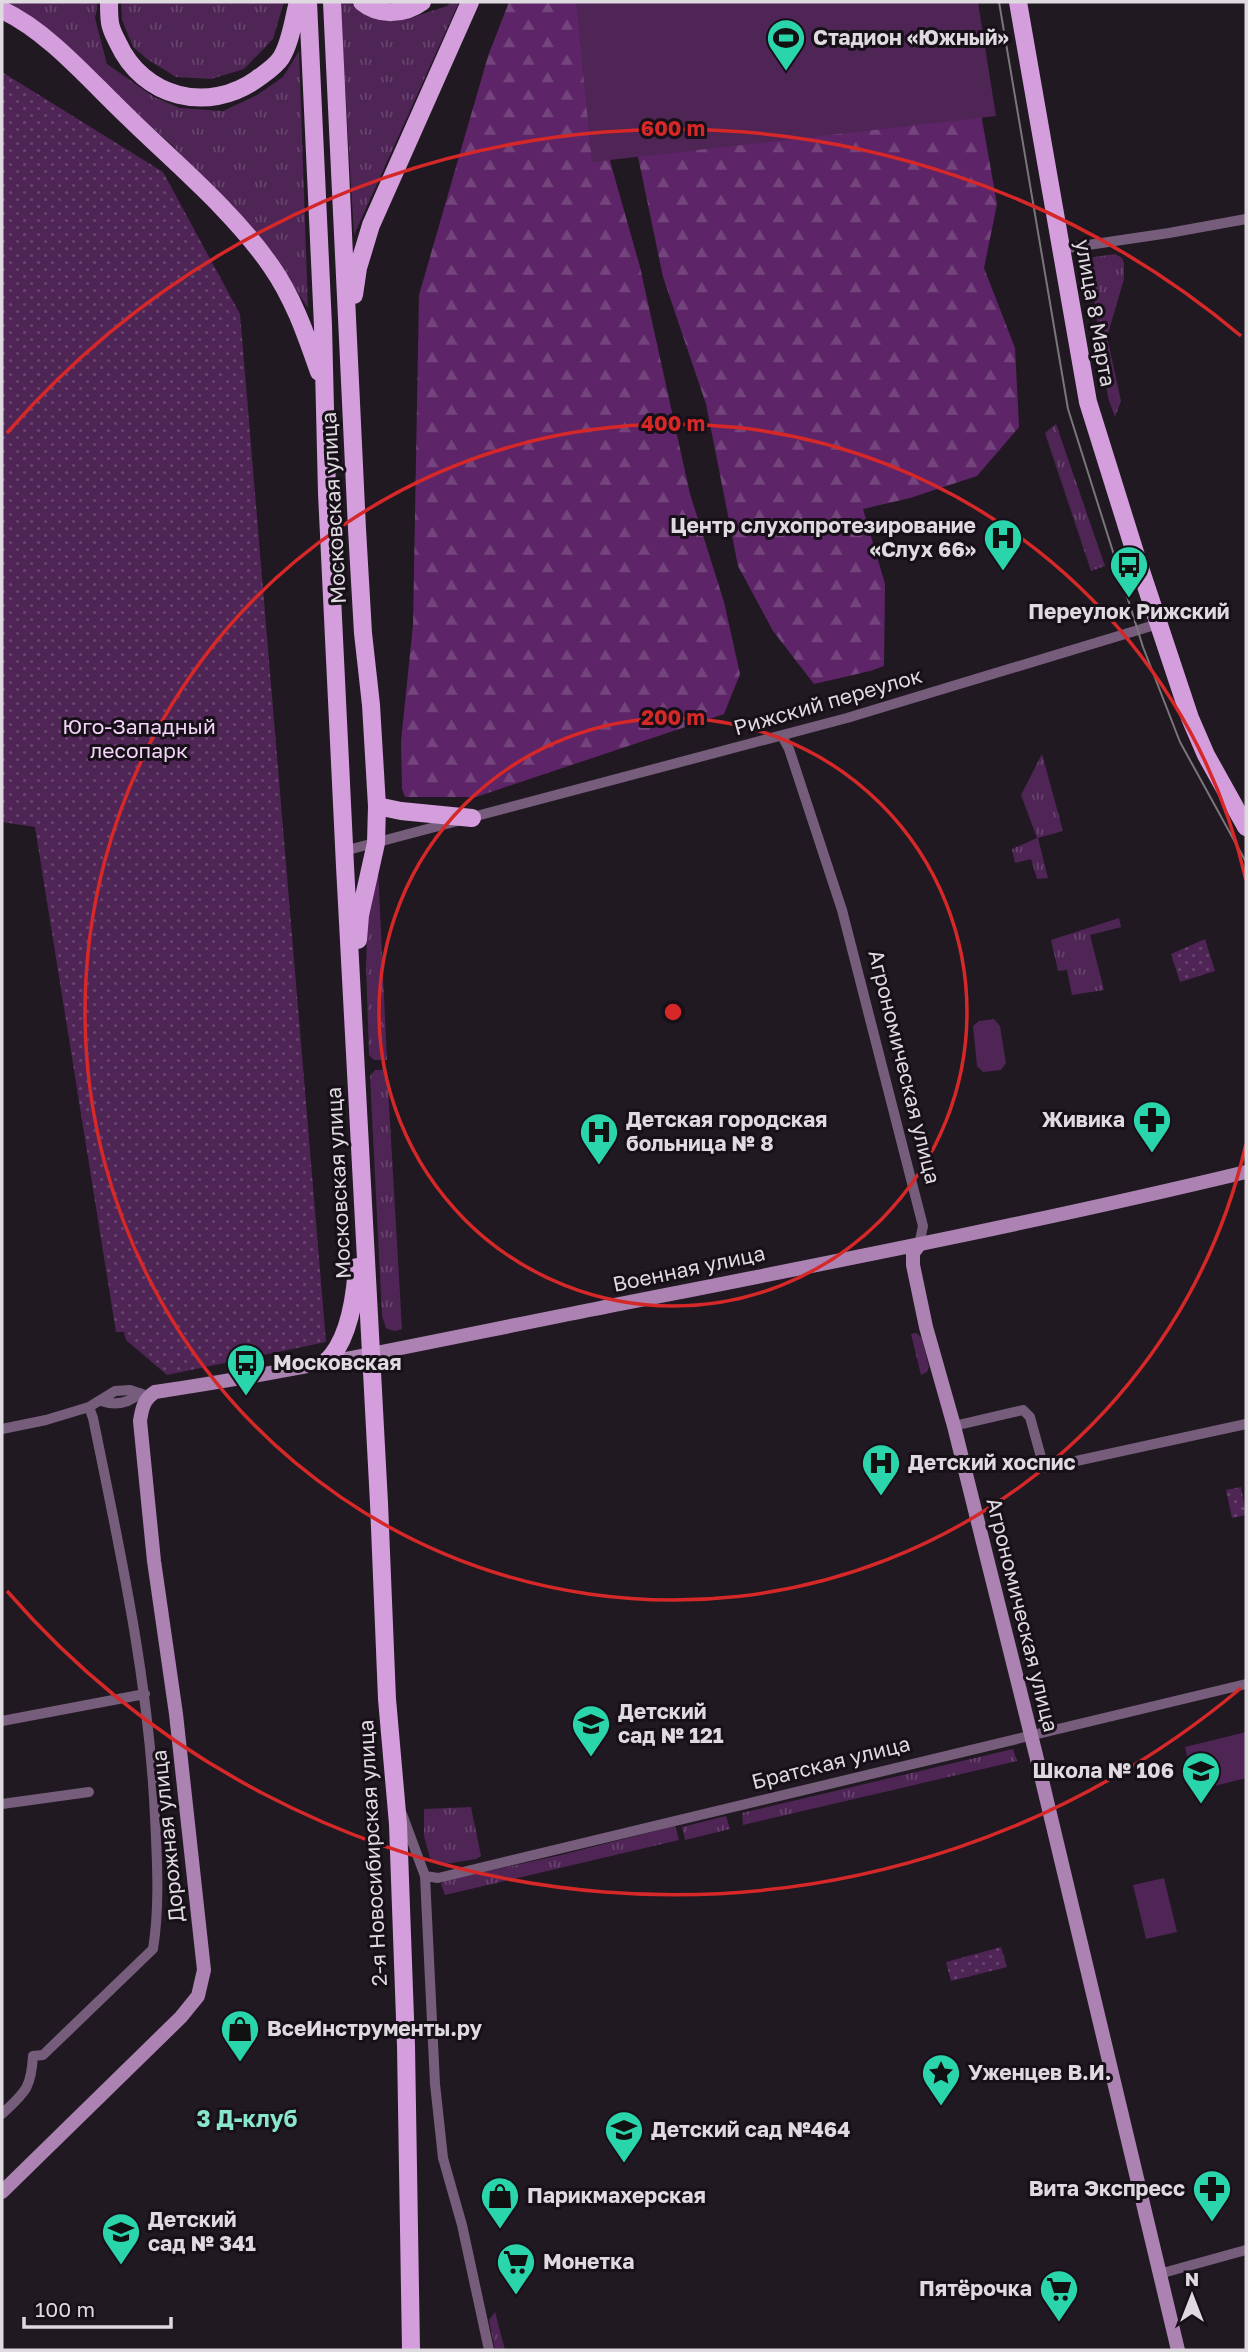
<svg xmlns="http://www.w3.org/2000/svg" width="1248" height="2352" viewBox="0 0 1248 2352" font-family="'Golos Text',sans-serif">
<defs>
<pattern id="grass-tufts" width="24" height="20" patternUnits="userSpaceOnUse" patternTransform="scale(1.75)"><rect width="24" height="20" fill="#4f2556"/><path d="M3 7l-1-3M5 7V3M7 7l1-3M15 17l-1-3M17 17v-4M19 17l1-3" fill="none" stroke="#68446e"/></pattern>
<pattern id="forest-firs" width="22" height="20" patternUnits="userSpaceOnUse" patternTransform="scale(1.75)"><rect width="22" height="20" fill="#5d2567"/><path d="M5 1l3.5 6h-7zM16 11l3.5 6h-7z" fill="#74447c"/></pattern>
<pattern id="park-dots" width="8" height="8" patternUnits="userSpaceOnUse" patternTransform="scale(1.75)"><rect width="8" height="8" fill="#4f2556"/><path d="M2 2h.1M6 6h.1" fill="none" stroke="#68446e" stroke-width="1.8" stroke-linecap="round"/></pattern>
</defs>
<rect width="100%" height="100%" fill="#201921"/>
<path fill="url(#grass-tufts)" d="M2 2H98L95 18 107 64 154 97 180 108 223 111 257 95 283 77 299 51 308 308 270 251 174 147 63 47Z
M121 2H284L273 39 244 69 211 79 176 77 147 59 133 47 122 20Z
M340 2H348L370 14 410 18 447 6 451 2H459L354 235Z
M1115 254 1122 258 1124 263V279L1107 337 1121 401 1115 417 1108 398 1088 258Z
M1056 424 1105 566 1091 571 1045 433Z
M1042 754 1063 831 1038 838 1048 878 1037 879 1031 859 1015 863 1012 849 1037 838 1021 795Z
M378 868 387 1060H374L369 1055 366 964 368 913Z
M1119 918 1121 927 1090 935 1104 990 1072 995 1067 970 1058 971 1051 940Z
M375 1070H387L402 1329C395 1332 392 1331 386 1328L382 1316 370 1076Z
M916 1333 922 1338 929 1367 927 1372 921 1375 911 1334Z
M1013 1749 1017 1761 743 1825 742 1813Z
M471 1807 481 1856 476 1859 439 1865 430 1858 424 1836V1809Z
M726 1816 730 1829 685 1840 682 1827Z
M675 1826 679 1840 445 1895 441 1884 444 1881 561 1855Z
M495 2312 505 2350H495L489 2320Z"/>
<path fill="url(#forest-firs)" d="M509 2H594L603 136 640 267 690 494 724 602 740 674 724 714 476 797H405L402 789 401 741 413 625 419 295 488 56Z
M981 114 997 204 984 268 1015 348 1019 427 977 476 910 498 863 509 885 584 884 666 870 671 814 684 773 631 738 566 706 404 663 277 637 152Z"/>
<path fill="url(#park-dots)" d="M2 72 163 172 240 314 326 1342 167 1375 126 1340 124 1332H116L35 827 2 822Z
M1205 939 1215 971 1180 982 1171 954Z
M1241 1487 1246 1515 1232 1518 1226 1490Z
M1001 1947 1007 1967 951 1981 946 1962Z"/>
<path fill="#4f2556" d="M576 2H978L996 116 592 162Z
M994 1019 1000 1026 1006 1063 1001 1070 983 1072 977 1066 973 1026 979 1021Z
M1246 1732V1778L1195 1791 1185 1747Z
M1164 1878 1177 1932 1146 1939 1133 1885Z"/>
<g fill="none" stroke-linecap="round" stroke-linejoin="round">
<path stroke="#765d7b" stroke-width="10" d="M1061 249 1169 233 1246 219
M782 736 789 749 842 910 923 1226 919 1245
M344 851 847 718 1158 624
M101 1401C116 1406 129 1403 140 1393
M954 1426 1023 1410 1030 1417 1044 1468 1246 1424
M2 1429 46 1420 89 1407 115 1391 130 1390 148 1396
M2 1721 145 1694
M2 1804 89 1792
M402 1814 425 1876 435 2084 443 2158 462 2225 489 2350
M425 1876 438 1878 1246 1684
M2 2114C25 2092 31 2089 33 2056L43 2055 153 1949C160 1905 157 1861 155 1817 149 1682 120 1550 93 1418L89 1407
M1159 2274 1246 2250"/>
<path stroke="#ab82b2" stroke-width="14" d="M919 1245 913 1253V1265L926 1327 954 1426 1036 1755 1178 2350
M2 2192 181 2017 198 1996 204 1970 176 1714 154 1561 140 1421C142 1408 144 1399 155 1392 303 1370 448 1338 595 1309 812 1266 1030 1224 1246 1172"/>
<path stroke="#d49edd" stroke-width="18" d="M109 2C109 9 109 16 110 23 111 30 115 37 118 43 143 98 208 114 257 79 265 73 275 67 281 58 291 42 293 20 298 2
M308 2 323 326 327 493 345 866 379 1503 387 1699 398 1824 406 2046 411 2350
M332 2 357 529 363 633 371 705 377 806 376 843 360 915 358 940
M362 2C379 16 404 15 422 2
M1018 2 1088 402 1138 562 1190 718 1206 755 1246 827
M2 10C49 32 90 81 127 116 176 164 232 210 271 266 294 299 306 335 319 372
M354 295 358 268 371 225 470 2
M377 806 401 811 472 818
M325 1363C349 1342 355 1297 357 1267"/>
<path stroke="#7a757b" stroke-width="2" d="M999 2 1068 409 1143 647 1180 742 1246 862"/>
</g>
<g fill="none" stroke="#d62828" stroke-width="3.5">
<circle cx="673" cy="1012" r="294"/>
<path d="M1246 1144A588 588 0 1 1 1246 880"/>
<path d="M1241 1688A883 883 0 0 1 7 1591M7 433A883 883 0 0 1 1241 336"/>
</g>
<defs>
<g id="stadium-pin" transform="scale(2.0125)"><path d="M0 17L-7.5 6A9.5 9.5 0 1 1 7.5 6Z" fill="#2ad5ac" stroke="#171018"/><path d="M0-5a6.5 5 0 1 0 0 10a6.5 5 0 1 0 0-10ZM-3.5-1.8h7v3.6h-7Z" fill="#111"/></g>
<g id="hospital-pin" transform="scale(2.0125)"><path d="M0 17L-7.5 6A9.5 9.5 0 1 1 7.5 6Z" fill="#2ad5ac" stroke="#171018"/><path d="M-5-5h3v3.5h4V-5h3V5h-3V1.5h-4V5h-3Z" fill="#111"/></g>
<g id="bus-pin" transform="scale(2.0125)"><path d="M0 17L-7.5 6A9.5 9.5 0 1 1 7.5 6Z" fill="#2ad5ac" stroke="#171018"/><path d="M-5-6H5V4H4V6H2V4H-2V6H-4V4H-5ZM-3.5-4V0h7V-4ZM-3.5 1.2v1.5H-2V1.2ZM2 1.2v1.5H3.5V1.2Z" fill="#111"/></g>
<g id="pharmacy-pin" transform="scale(2.0125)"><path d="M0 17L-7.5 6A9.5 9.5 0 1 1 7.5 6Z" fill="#2ad5ac" stroke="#171018"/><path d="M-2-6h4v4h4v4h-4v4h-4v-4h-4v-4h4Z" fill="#111"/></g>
<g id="school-pin" transform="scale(2.0125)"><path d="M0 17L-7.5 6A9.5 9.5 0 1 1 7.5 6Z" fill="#2ad5ac" stroke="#171018"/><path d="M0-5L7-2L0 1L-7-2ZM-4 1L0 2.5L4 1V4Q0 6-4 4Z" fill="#111"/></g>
<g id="shop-pin" transform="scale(2.0125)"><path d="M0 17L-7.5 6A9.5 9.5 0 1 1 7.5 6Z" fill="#2ad5ac" stroke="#171018"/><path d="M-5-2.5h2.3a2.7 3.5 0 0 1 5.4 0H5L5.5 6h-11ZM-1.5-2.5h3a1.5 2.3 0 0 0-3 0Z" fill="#111"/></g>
<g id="sight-pin" transform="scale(2.0125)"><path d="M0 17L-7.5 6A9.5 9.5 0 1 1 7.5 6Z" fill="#2ad5ac" stroke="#171018"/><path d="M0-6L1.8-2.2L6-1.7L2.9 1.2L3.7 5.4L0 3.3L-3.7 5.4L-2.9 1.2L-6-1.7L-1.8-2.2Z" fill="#111"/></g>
<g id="supermarket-pin" transform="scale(2.0125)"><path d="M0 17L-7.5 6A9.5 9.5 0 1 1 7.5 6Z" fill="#2ad5ac" stroke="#171018"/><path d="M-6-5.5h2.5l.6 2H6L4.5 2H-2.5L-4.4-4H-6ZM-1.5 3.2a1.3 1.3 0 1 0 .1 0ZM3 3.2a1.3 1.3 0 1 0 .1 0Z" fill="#111"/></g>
</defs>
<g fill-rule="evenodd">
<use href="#stadium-pin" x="786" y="38"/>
<use href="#hospital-pin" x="1003" y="538"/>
<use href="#bus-pin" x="1129" y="565"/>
<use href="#pharmacy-pin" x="1152" y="1120"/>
<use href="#hospital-pin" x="599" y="1132"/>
<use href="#bus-pin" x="246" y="1363"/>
<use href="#hospital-pin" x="881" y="1463"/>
<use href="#school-pin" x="591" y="1724"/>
<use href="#school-pin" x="1201" y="1771"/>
<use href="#shop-pin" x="240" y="2029"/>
<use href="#sight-pin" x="941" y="2073"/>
<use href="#school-pin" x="624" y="2130"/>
<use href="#pharmacy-pin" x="1212" y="2189"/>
<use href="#shop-pin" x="500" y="2196"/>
<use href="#school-pin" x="121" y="2232"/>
<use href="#supermarket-pin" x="516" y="2262"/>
<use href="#supermarket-pin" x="1059" y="2289"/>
</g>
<g text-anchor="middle" stroke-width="6" stroke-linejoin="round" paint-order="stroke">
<g font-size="21" font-weight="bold" fill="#dedadf" stroke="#171018" text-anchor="start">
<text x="813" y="45">Стадион «Южный»</text>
<text x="976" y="533" text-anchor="end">Центр слухопротезирование<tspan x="976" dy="24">«Слух 66»</tspan></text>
<text x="1129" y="619" text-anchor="middle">Переулок Рижский</text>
<text x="626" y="1127">Детская городская<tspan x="626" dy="24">больница № 8</tspan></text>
<text x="1125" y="1127" text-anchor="end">Живика</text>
<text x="273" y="1370">Московская</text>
<text x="908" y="1470">Детский хоспис</text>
<text x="618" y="1719">Детский<tspan x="618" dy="24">сад № 121</tspan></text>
<text x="1174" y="1778" text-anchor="end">Школа № 106</text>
<text x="267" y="2036">ВсеИнструменты.ру</text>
<text x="968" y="2080">Уженцев В.И.</text>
<text x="651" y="2137">Детский сад №464</text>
<text x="1185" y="2196" text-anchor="end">Вита Экспресс</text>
<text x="527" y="2203">Парикмахерская</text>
<text x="148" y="2227">Детский<tspan x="148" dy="24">сад № 341</tspan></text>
<text x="543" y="2269">Монетка</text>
<text x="1032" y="2296" text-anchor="end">Пятёрочка</text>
</g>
<g font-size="21" fill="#dedadf" stroke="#171018">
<text transform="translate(1095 313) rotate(80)" y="7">улица 8 Марта</text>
<text transform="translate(334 508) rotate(-93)" y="7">Московская улица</text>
<text transform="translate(828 702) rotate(-16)" y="7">Рижский переулок</text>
<text transform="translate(904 1067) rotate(76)" y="7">Агрономическая улица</text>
<text transform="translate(339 1183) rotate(-93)" y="7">Московская улица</text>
<text transform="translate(689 1269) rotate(-12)" y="7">Военная улица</text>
<text transform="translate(1022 1615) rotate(76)" y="7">Агрономическая улица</text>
<text transform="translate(831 1763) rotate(-14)" y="7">Братская улица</text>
<text transform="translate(168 1836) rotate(-96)" y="7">Дорожная улица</text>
<text transform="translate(373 1853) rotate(-93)" y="7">2-я Новосибирская улица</text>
</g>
<g font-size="21" fill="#f3d3f8" stroke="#171018">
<text x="139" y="734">Юго-Западный<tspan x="139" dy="24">лесопарк</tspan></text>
</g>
<g font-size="23" font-weight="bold" fill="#88e7c9" stroke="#171018">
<text x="247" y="2127">3 Д-клуб</text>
</g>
</g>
<circle cx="673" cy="1012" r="10" fill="#d62828" stroke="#171018" stroke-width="3.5"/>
<g font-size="21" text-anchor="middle" font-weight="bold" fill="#d62828" stroke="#171018" stroke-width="6" stroke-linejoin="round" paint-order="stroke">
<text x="673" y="136">600 m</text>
<text x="673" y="431">400 m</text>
<text x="673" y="725">200 m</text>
</g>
<rect width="1248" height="2352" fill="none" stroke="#dedadf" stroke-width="7"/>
<g transform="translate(1192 2296)" stroke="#171018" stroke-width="5" paint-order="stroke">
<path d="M0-5L12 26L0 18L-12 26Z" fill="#dedadf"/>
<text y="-10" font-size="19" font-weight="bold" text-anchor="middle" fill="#dedadf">N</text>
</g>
<path d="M24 2317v10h147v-10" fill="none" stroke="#dedadf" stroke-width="3.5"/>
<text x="35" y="2317" font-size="21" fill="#dedadf" stroke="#171018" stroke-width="5" paint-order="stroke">100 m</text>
</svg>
